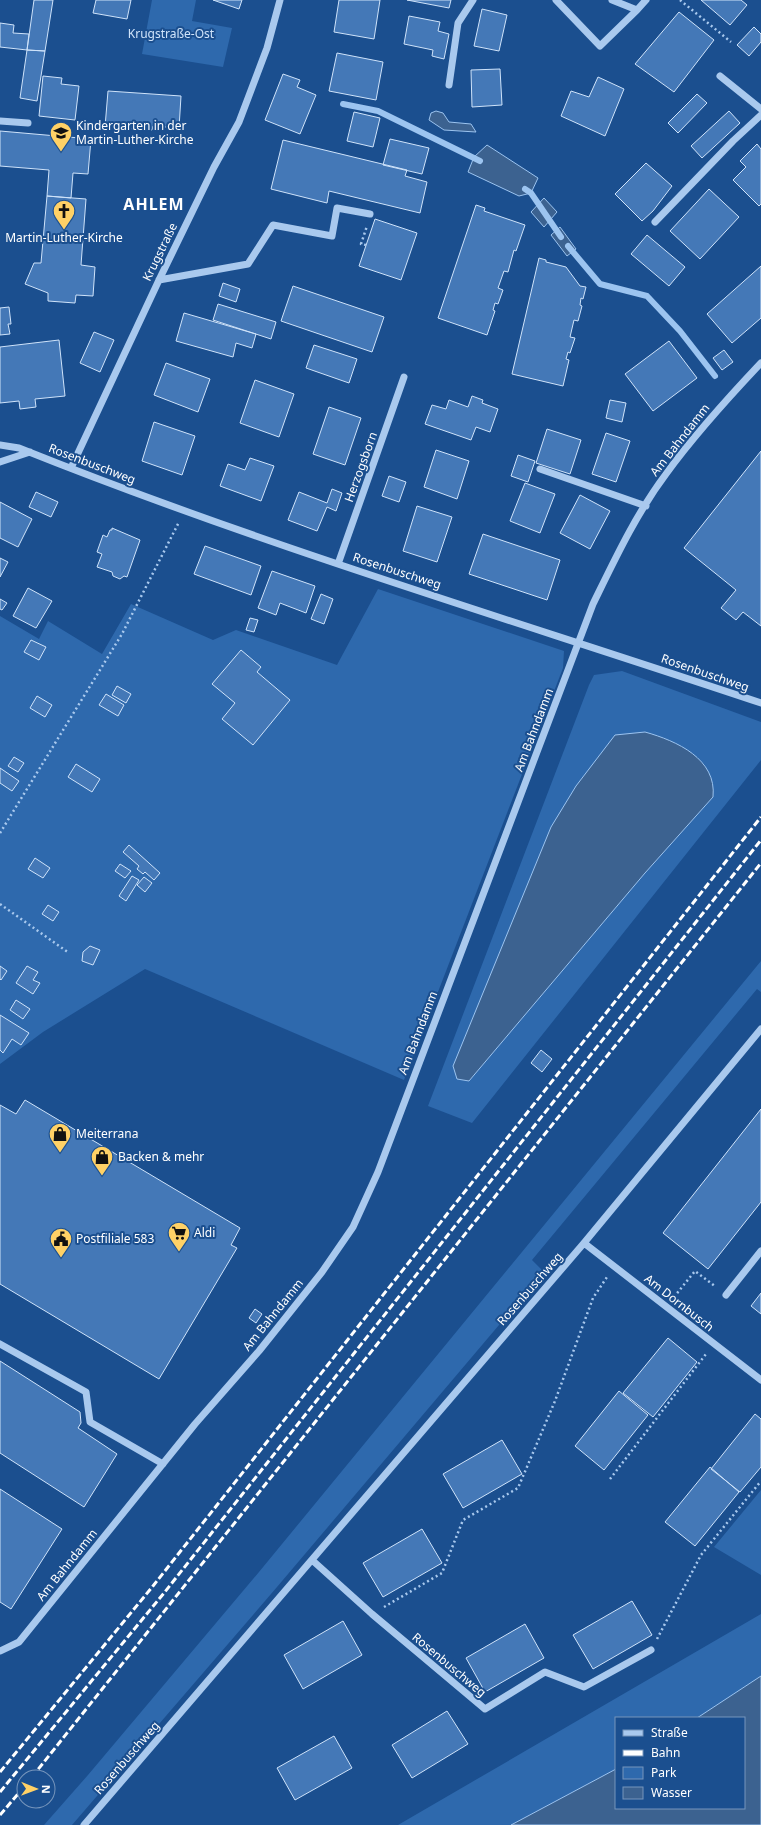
<svg xmlns="http://www.w3.org/2000/svg" width="761" height="1825" viewBox="0 0 761 1825" font-family="'Noto Sans',sans-serif">
<rect width="100%" height="100%" fill="#1b4f8f"/>
<path fill="#2e69ad" fill-rule="evenodd" d="M152 0H196L192 21 232 28 223 67 142 54Z
M378 589 564 651 563 668 404 1080 145 969 43 1032 0 1064V616L39 639 48 621 102 654 131 604 213 640 236 630 337 665Z
M622 671 761 722V760L472 1123 428 1106 589 685 594 675ZM681 746 704 764 713 797 645 873 469 1081 457 1079Z
M761 961V992L757 989 532 1260 544 1272 277 1587 72 1825H44L88 1775 259 1572Z
M761 1490V1575L714 1547Z
M761 1614V1676L697 1718H616V1769L511 1825H398Z"/>
<path fill="#3c6290" stroke="#9cc4f0" d="M436 111 443 113 449 122 471 124 476 132 444 130 429 120 431 113Z
M487 145 538 178 531 193 519 196 468 172 474 157Z
M544 198 557 212 544 227 531 212Z
M560 227 576 249 567 256 551 235Z
M645 732C677 741 717 759 713 797L645 873 469 1081 457 1079 453 1066 551 827 576 786 615 735Z
M761 1676V1825H511L616 1769V1808H744V1718H697Z"/>
<g fill="none" stroke-linecap="round" stroke-linejoin="round">
<path stroke="#9cc4f0" stroke-width="6" d="M343 104 378 111 480 161
M525 189 531 193 561 237
M568 246 600 284 647 296 680 331 715 376"/>
</g>
<path fill="#4478b7" stroke="#cfe3fa" d="M34 0H53L45 51 27 50Z
M96 0H131L127 19 93 13Z
M213 0H242L239 9Z
M339 0H380L374 39 334 32Z
M407 0H451L449 8Z
M701 0H741L747 5 730 25Z
M482 9 507 15 499 51 474 46Z
M679 12 714 40 674 92 635 64Z
M409 16 440 22 438 31 449 34 444 59 432 56 433 50 404 44Z
M0 23 14 25 13 33 29 34 27 50 0 47Z
M754 27 761 34V42L749 56 737 45Z
M27 50 45 51 37 101 20 98Z
M337 53 383 62 376 100 329 91Z
M500 69 502 105 472 107 471 70Z
M283 74 300 80 297 87 316 95 300 134 265 120Z
M43 76 62 78 61 84 79 86 75 120 39 116Z
M598 77 624 89 605 136 561 116 571 91 589 97Z
M108 91 181 96 179 128 153 126 152 130 105 127Z
M697 94 707 103 678 133 668 123Z
M729 111 740 123 702 158 691 146Z
M354 112 380 118 373 147 347 141Z
M0 131 91 139 88 174 73 173 71 198 47 196 49 170 0 166Z
M390 139 429 148 422 174 383 165Z
M283 140 407 170 405 176 427 182 420 213 329 191 327 203 271 189Z
M757 144 761 149V204L759 206 733 180 746 167 740 161Z
M646 163 672 186 653 211 642 221 615 194Z
M709 189 739 217 700 259 670 231Z
M47 196 86 199 81 265 95 267 93 296 76 295 75 303 48 301V293L25 284 34 263H41Z
M476 205 485 208 484 211 525 225 516 251 514 250 508 272 504 271 498 288 503 290 498 304 495 303 493 310 495 311 487 335 438 318Z
M375 219 417 233 401 280 359 266Z
M647 235 685 267 669 286 631 254Z
M539 258 546 260V262L566 267 580 286 586 287 583 299 581 298 580 305 582 306 578 321 574 320 570 337 575 338 570 353 568 352 566 359 569 360 563 386 512 374Z
M761 266V318L732 343 707 314Z
M223 283 240 289 236 302 219 296Z
M293 286 384 317 372 352 281 321Z
M218 304 276 322 271 339 213 320Z
M9 307 11 324H8L10 334 0 335V308Z
M184 313 256 334 252 348 236 343 233 357 176 341Z
M94 332 114 340 100 372 80 363Z
M59 340 65 396 35 399 36 407 20 409 19 401 0 403V347Z
M669 341 697 378 653 411 625 374Z
M314 345 357 359 349 383 306 368Z
M724 350 733 362 722 370 713 358Z
M166 363 210 379 198 412 154 395Z
M255 380 294 394 279 437 240 423Z
M472 396 483 400 482 403 498 409 490 432 476 427 471 440 425 424 432 405 446 409 449 400 468 407Z
M610 400 626 403 622 422 606 418Z
M329 407 361 418 345 465 313 454Z
M154 422 195 436 182 475 142 461Z
M547 429 581 440 570 474 536 463Z
M606 433 630 441 616 482 592 474Z
M436 450 469 461 457 499 424 487Z
M761 451V626L743 612 736 620 721 608 736 590 684 548Z
M518 455 535 461 528 482 511 476Z
M250 458 274 466 261 501 220 486 228 464 245 470Z
M389 476 406 482 399 502 382 496Z
M525 483 555 494 540 533 510 521Z
M332 489 342 493 336 511 327 507 317 531 288 520 299 492 327 503Z
M36 492 58 502 51 517 29 507Z
M580 495 610 511 590 549 560 533Z
M0 502 32 519 18 547 0 538Z
M417 506 452 517 437 562 403 551Z
M112 528 140 540 127 577 124 576 120 579 113 576 112 572 97 567 102 554 97 552 103 535 107 537 110 530H112Z
M483 534 560 560 547 600 469 574Z
M205 546 261 566 251 595 194 574Z
M0 558 8 562 0 577Z
M272 571 315 586 306 613 280 603 276 615 258 608Z
M28 588 52 601 36 628 13 616Z
M321 594 333 599 324 624 311 619Z
M0 599 7 603 2 610 0 609Z
M250 618 258 620 254 632 246 630Z
M31 640 46 647 39 660 24 652Z
M241 650 261 667 257 672 290 700 253 745 222 719 235 703 212 684Z
M117 686 131 694 126 703 112 695Z
M106 694 124 705 118 716 99 705Z
M37 696 52 705 45 717 30 708Z
M14 757 24 763 18 772 8 766Z
M76 764 100 779 92 792 68 777Z
M0 768 19 781 12 791 0 783Z
M129 845 160 873 154 880 145 872 143 874 137 869 139 866 123 852Z
M35 858 50 868 43 878 28 869Z
M120 864 131 871 125 878 115 871Z
M132 876 139 880 126 901 119 896Z
M144 877 152 883 145 892 137 885Z
M48 905 59 912 53 921 42 914Z
M90 946 100 950 93 965 82 961 83 952Z
M0 966 7 971 1 980 0 979Z
M27 966 38 972 33 980 40 983 33 994 16 983Z
M16 1000 30 1009 23 1019 10 1010Z
M0 1015 29 1033 21 1045 12 1039 3 1053 0 1050Z
M541 1050 552 1059 542 1072 531 1063Z
M25 1100 240 1228 231 1245 237 1248 159 1379 0 1284V1105L16 1114Z
M761 1109V1202L708 1269 663 1233Z
M761 1293V1314L751 1306Z
M255 1309 262 1314 256 1323 249 1318Z
M668 1338 697 1362 653 1417 623 1393Z
M0 1361 80 1412 81 1423 78 1428 117 1454 84 1507 0 1453Z
M619 1391 648 1415 604 1470 575 1446Z
M755 1414 761 1419V1467L740 1492 711 1469Z
M502 1440 522 1474 463 1508 443 1474Z
M710 1467 739 1492 695 1546 665 1522Z
M0 1489 62 1529 11 1609 0 1602Z
M422 1529 442 1563 383 1597 363 1563Z
M632 1601 652 1635 593 1669 573 1635Z
M343 1621 362 1655 303 1689 284 1655Z
M525 1624 544 1658 485 1692 466 1658Z
M447 1711 468 1744 412 1778 392 1745Z
M334 1736 352 1768 295 1800 277 1768Z"/>
<g fill="none" stroke-linecap="round" stroke-linejoin="round">
<path stroke="#a9c9ee" stroke-width="2.5" stroke-dasharray="2 3" stroke-linecap="butt" d="M680 0 731 42
M366 245 361 244 367 226
M0 833 122 634 179 522
M0 904 69 953
M674 1297 695 1271 716 1287
M610 1479 706 1354
M384 1607 442 1573 463 1520 518 1488 555 1401 593 1298 607 1277
M657 1639 701 1555 761 1481"/>
<path stroke="#a9c9ee" stroke-width="7" d="M556 0 600 46 637 10
M612 0 637 10 646 0
M720 76 761 109
M449 85 458 23 473 0
M0 121 28 123
M655 222 733 141 761 115
M159 280 248 264 273 225 332 236 337 208 370 214
M0 445 19 448C261 545 513 620 761 703
M0 462 30 452
M71 468 159 280 214 167 239 122 267 48 280 0
M540 469 646 506
M338 564 404 377
M584 1243 761 1380
M726 1295 761 1251
M0 1344 86 1392 90 1422 163 1464
M312 1560 372 1614 485 1709 545 1672 584 1687 651 1650
M0 1651 19 1642 195 1424 259 1351 322 1272 353 1227 378 1172 593 604C615 559 636 514 666 474 695 434 727 399 761 363
M84 1825 584 1243 761 1029"/>
<path stroke="#fff" stroke-width="3" stroke-dasharray="7 3" stroke-linecap="butt" d="M0 1772 153 1586 761 817
M32 1777 761 863
M0 1792 164 1593 761 840
M0 1815 24 1787"/>
</g>
<defs>
<g id="school-pin" transform="scale(1.15)"><path d="M0 17L-7.5 6A9.5 9.5 0 1 1 7.5 6Z" fill="#ffd166" stroke="#1b4f8f"/><path d="M0-5L7-2L0 1L-7-2ZM-4 1L0 2.5L4 1V4Q0 6-4 4Z" fill="#111"/></g>
<g id="church-pin" transform="scale(1.15)"><path d="M0 17L-7.5 6A9.5 9.5 0 1 1 7.5 6Z" fill="#ffd166" stroke="#1b4f8f"/><path d="M-1.2-6h2.4v3.5h3.3v2.4h-3.3V6h-2.4V-.1h-3.3v-2.4h3.3Z" fill="#111"/></g>
<g id="shop-pin" transform="scale(1.15)"><path d="M0 17L-7.5 6A9.5 9.5 0 1 1 7.5 6Z" fill="#ffd166" stroke="#1b4f8f"/><path d="M-5-2.5h2.3a2.7 3.5 0 0 1 5.4 0H5L5.5 6h-11ZM-1.5-2.5h3a1.5 2.3 0 0 0-3 0Z" fill="#111"/></g>
<g id="supermarket-pin" transform="scale(1.15)"><path d="M0 17L-7.5 6A9.5 9.5 0 1 1 7.5 6Z" fill="#ffd166" stroke="#1b4f8f"/><path d="M-6-5.5h2.5l.6 2H6L4.5 2H-2.5L-4.4-4H-6ZM-1.5 3.2a1.3 1.3 0 1 0 .1 0ZM3 3.2a1.3 1.3 0 1 0 .1 0Z" fill="#111"/></g>
<g id="civic-pin" transform="scale(1.15)"><path d="M0 17L-7.5 6A9.5 9.5 0 1 1 7.5 6Z" fill="#ffd166" stroke="#1b4f8f"/><path d="M-.6-6.5H3V-4.5H.6V-3L4-1V1h2V6H-6V1h2V-1L-.6-3ZM-1.2 2.5V6h2.4V2.5Z" fill="#111"/></g>
</defs>
<g fill-rule="evenodd">
<use href="#school-pin" x="61" y="133"/>
<use href="#church-pin" x="64" y="211"/>
<use href="#shop-pin" x="60" y="1134"/>
<use href="#shop-pin" x="102" y="1157"/>
<use href="#supermarket-pin" x="179" y="1233"/>
<use href="#civic-pin" x="61" y="1239"/>
</g>
<g text-anchor="middle" stroke-width="4" stroke-linejoin="round" paint-order="stroke">
<g font-size="12" fill="#cfe3fa" stroke="#1b4f8f">
<text x="171" y="38">Krugstraße-Ost</text>
</g>
<g font-size="12" fill="#fff" stroke="#1b4f8f" text-anchor="start">
<text x="76" y="130">Kindergarten in der<tspan x="76" dy="14">Martin-Luther-Kirche</tspan></text>
<text x="64" y="242" text-anchor="middle">Martin-Luther-Kirche</text>
<text x="76" y="1138">Meiterrana</text>
<text x="118" y="1161">Backen &amp; mehr</text>
<text x="194" y="1237">Aldi</text>
<text x="76" y="1243">Postfiliale 583</text>
</g>
<g font-size="12" fill="#fff" stroke="#1b4f8f">
<text transform="translate(160 252) rotate(-64)" y="4">Krugstraße</text>
<text transform="translate(680 440) rotate(-52)" y="4">Am Bahndamm</text>
<text transform="translate(92 464) rotate(21)" y="4">Rosenbuschweg</text>
<text transform="translate(361 467) rotate(-70)" y="4">Herzogsborn</text>
<text transform="translate(397 571) rotate(18)" y="4">Rosenbuschweg</text>
<text transform="translate(705 673) rotate(19)" y="4">Rosenbuschweg</text>
<text transform="translate(534 730) rotate(-69)" y="4">Am Bahndamm</text>
<text transform="translate(418 1033) rotate(-69)" y="4">Am Bahndamm</text>
<text transform="translate(530 1289) rotate(-49)" y="4">Rosenbuschweg</text>
<text transform="translate(679 1303) rotate(38)" y="4">Am Dornbusch</text>
<text transform="translate(273 1315) rotate(-51)" y="4">Am Bahndamm</text>
<text transform="translate(67 1565) rotate(-51)" y="4">Am Bahndamm</text>
<text transform="translate(449 1665) rotate(40)" y="4">Rosenbuschweg</text>
<text transform="translate(127 1758) rotate(-49)" y="4">Rosenbuschweg</text>
</g>
<g font-size="16" font-weight="bold" letter-spacing="1" fill="#fff" stroke="#1b4f8f">
<text x="154" y="210">AHLEM</text>
</g>
</g>
<rect x="615" y="1717" width="130" height="92" fill="#1b4f8f" stroke="#7695bc"/>
<rect x="623" y="1730" width="20" height="6" fill="#a9c9ee" stroke="#7695bc"/>
<text x="651" y="1737" font-size="12" fill="#ffffff">Straße</text>
<rect x="623" y="1750" width="20" height="6" fill="#ffffff" stroke="#7695bc"/>
<text x="651" y="1757" font-size="12" fill="#ffffff">Bahn</text>
<rect x="623" y="1767" width="20" height="12" fill="#2e69ad" stroke="#7695bc"/>
<text x="651" y="1777" font-size="12" fill="#ffffff">Park</text>
<rect x="623" y="1787" width="20" height="12" fill="#3c6290" stroke="#7695bc"/>
<text x="651" y="1797" font-size="12" fill="#ffffff">Wasser</text>
<g transform="translate(36 1789) rotate(91)"><circle r="19" fill="#1b4f8f" stroke="#7695bc"/>
<path d="M0-3L7 15L0 10L-7 15Z" fill="#ffd166"/>
<text y="-6" font-size="11" font-weight="bold" text-anchor="middle" fill="#ffffff">N</text>
</g>
</svg>
